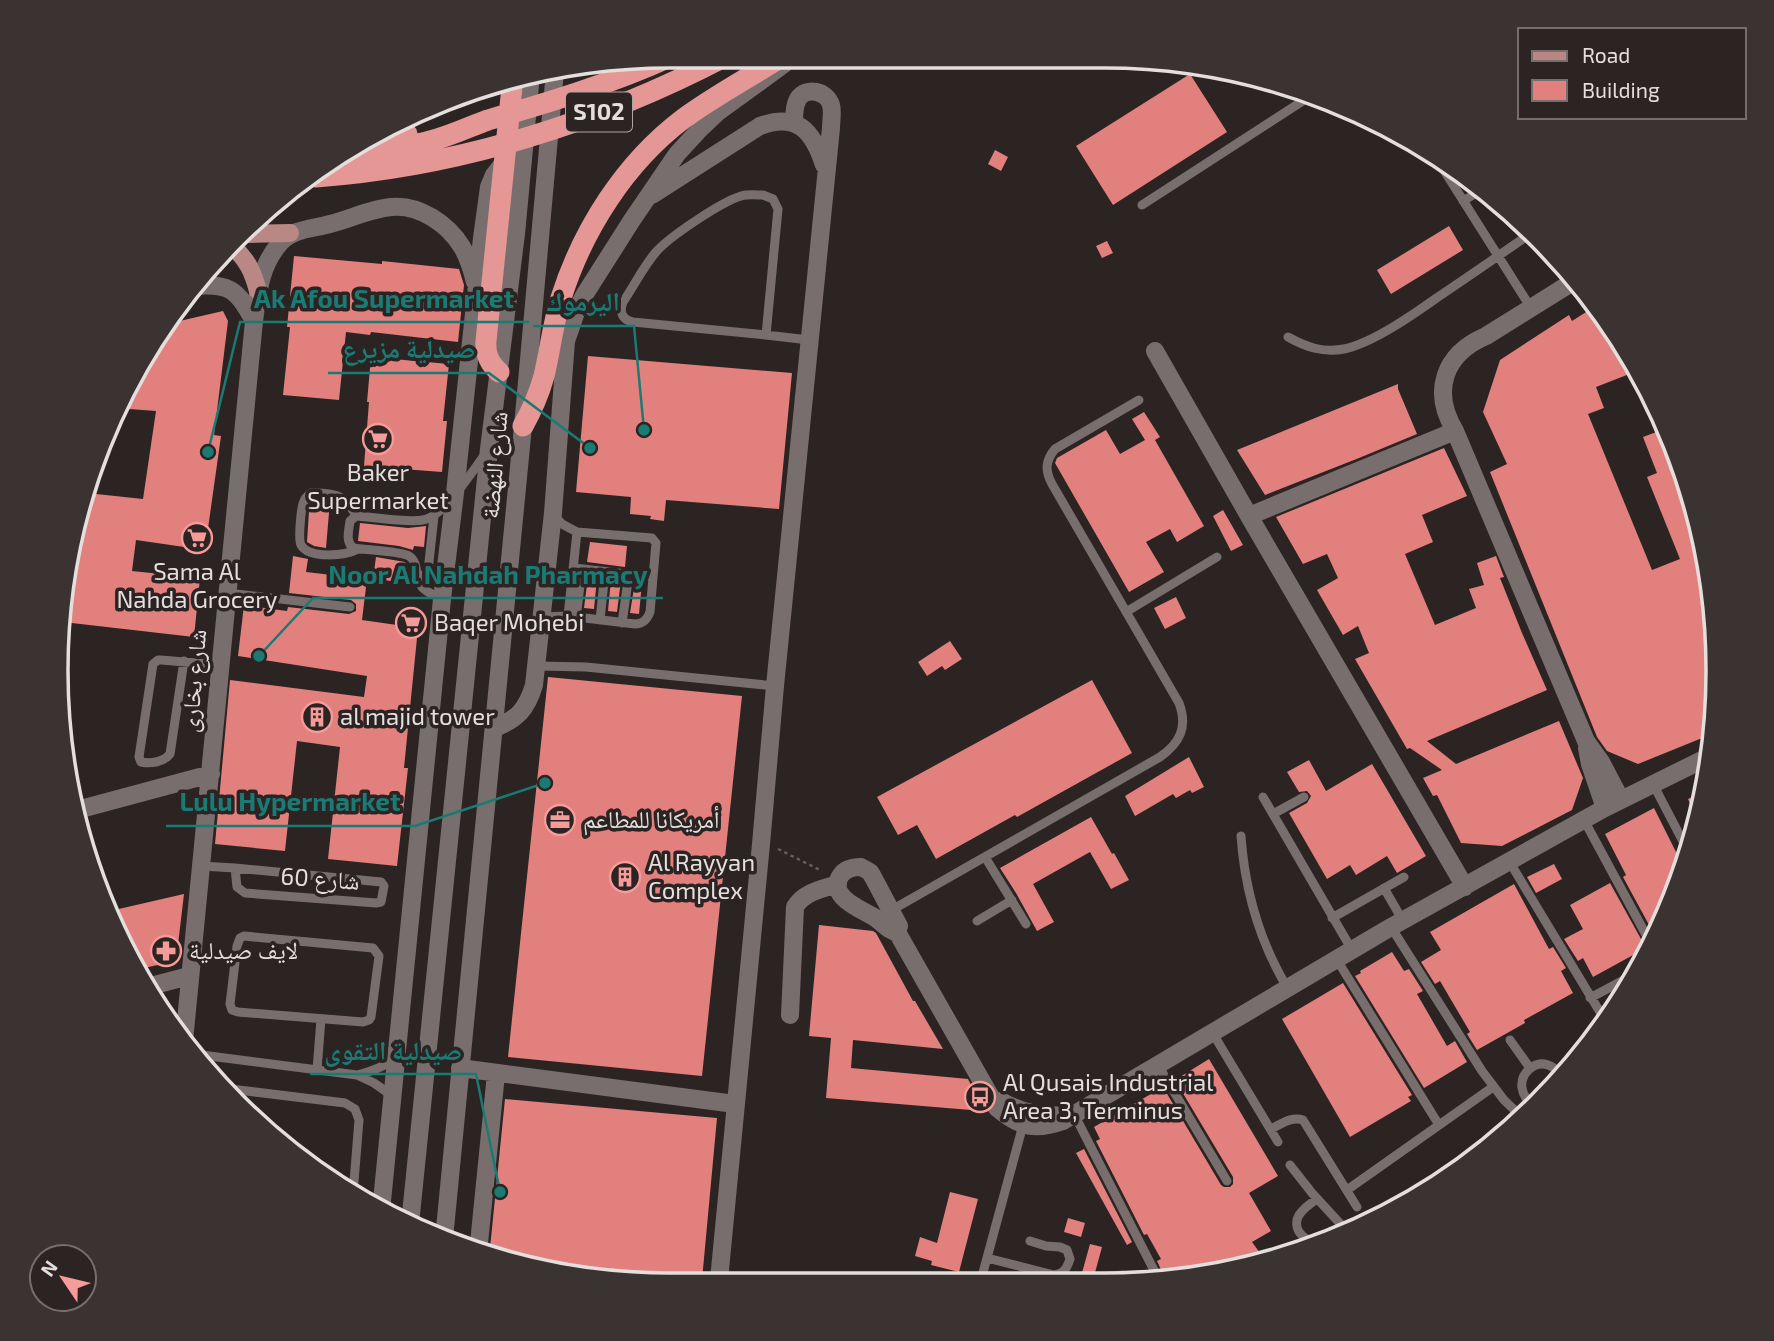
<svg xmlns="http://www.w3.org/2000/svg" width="1774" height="1341" viewBox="0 0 1774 1341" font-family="'Exo 2','Noto Naskh Arabic',sans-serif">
<rect width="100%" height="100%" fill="#2c2323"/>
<path fill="#e2807e" d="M1190 74 1227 132 1113 205 1076 146Z
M995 150 1008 157 1001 171 988 164Z
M1449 226 1463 250 1391 294 1377 270Z
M1107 241 1113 253 1102 258 1096 246Z
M294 256 382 264V261L459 269 464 285 458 342 371 332 370 335 346 332 339 400 283 395 290 327H287Z
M1594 307 1614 329 1637 371 1596 387 1604 408 1588 414 1652 570 1680 559 1647 477 1657 473 1643 437 1667 428 1671 435 1706 550 1718 670 1712 734 1638 764 1607 751 1597 737 1490 472 1507 464 1483 412 1500 360 1569 315 1572 321Z
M223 311 228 321 214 435 221 436 205 550 136 540 132 571 200 578 194 637 63 622 68 550 87 493 143 499 156 411 116 408 120 398 171 323Z
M588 356 792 373 779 509 666 500 664 521 650 519 651 516 630 514 631 497 576 492Z
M371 357 449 364 443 421H447L442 472 364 466 369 402H367Z
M1398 384V389L1417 434 1359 458 1265 495 1237 450Z
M1144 412 1160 437 1155 440 1204 526 1177 542 1170 529 1146 542 1164 572 1129 592 1055 463 1057 458 1106 430 1120 454 1145 440 1132 419Z
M1444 448 1467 496 1422 515 1433 542 1405 554 1435 625 1476 608 1469 589 1484 585 1477 563 1496 556 1504 577 1500 578 1522 633 1547 690 1427 741 1456 764 1559 721 1583 778 1572 810 1502 846 1461 843 1437 795 1433 796 1423 778 1442 770 1410 748 1407 749 1355 659 1369 653 1358 626 1343 635 1317 590 1338 578 1327 554 1303 564 1276 517Z
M313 500 330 501 326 548 314 546 307 542 309 511Z
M1223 510 1243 545 1231 551 1213 516Z
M360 523 408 528 426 526 424 547 414 546 413 550 399 546 358 541Z
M590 542 627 546 625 567 587 562Z
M293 556 308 559 306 572 367 579 362 620 418 628 404 768H408L397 866 328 859 340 747 297 741 285 851 215 844 230 680 364 697 367 676 238 656 244 605 287 611 288 607 349 614 356 611V604L351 600 289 593Z
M376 557 405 562 410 572 409 583 373 579Z
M588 577 597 578 594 609 584 608Z
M611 579 621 580 617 612 608 611Z
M635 582 642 583 639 614 630 613Z
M1176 597 1186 618 1165 629 1154 608Z
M950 641 962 659 945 670 942 666 927 676 918 662Z
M548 677 742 696 702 1076 508 1057Z
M1092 680 1132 753 1017 817 1015 815 936 859 917 825 898 835 877 797Z
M1189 757 1204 787 1192 793 1190 790 1176 798 1173 794 1135 816 1125 796Z
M1309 760 1326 791 1372 764 1426 856 1397 873 1387 856 1356 875 1350 865 1327 879 1289 813 1307 803 1311 796 1307 791 1299 792 1287 772Z
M1706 791 1701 808 1697 821 1688 799Z
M1654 808 1683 866 1671 905 1655 936 1623 877 1626 875 1605 834Z
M1091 817 1112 854 1114 853 1129 880 1111 889 1090 852 1033 884 1054 922 1037 931 1016 893 1000 868Z
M1554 864 1562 879 1536 893 1527 877Z
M1610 883 1646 948 1593 977 1583 958 1578 961 1564 939 1583 929 1570 905Z
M1514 884 1549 949 1553 947 1566 968 1561 971 1573 993 1524 1020 1525 1023 1477 1050 1467 1034 1470 1032 1440 981 1435 984 1421 962 1441 950 1430 932Z
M184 894 177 953 167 963 139 969 110 911Z
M819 925 873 931 876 933 913 1001H915L943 1049 853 1040 851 1068 968 1079 977 1097 983 1111 826 1098 831 1038 809 1036Z
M1392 952 1404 971 1409 969 1423 991 1417 994 1447 1046 1455 1041 1467 1062 1424 1088 1355 976 1361 973 1360 971Z
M1343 983 1412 1095 1408 1097 1411 1101 1350 1137 1282 1019Z
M1209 1059 1278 1176 1249 1193 1271 1231 1252 1242 1260 1253 1249 1264 1183 1280H1166L1157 1261 1161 1259 1147 1234 1144 1235 1096 1141 1100 1139 1094 1127 1163 1087 1221 1185 1224 1187H1230L1233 1184V1177L1175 1080Z
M505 1099 717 1118 702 1280H591L497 1258 498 1249 490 1248Z
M1084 1149 1132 1242 1127 1245 1076 1153Z
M950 1192 978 1199 959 1272 931 1265 932 1261 915 1256 920 1237 937 1243Z
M1068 1218 1085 1223 1081 1237 1064 1232Z
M1090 1244 1102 1247 1093 1280H1080Z"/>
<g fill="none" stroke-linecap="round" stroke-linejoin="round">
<path stroke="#655d5d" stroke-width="2.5" stroke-dasharray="3.5 3.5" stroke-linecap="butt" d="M778 849 822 871"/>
<path stroke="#786e6d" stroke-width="9" d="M1435 156 1531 308
M763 195 773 199 778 209 766 335 633 322C622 320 619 312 623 302 634 286 643 267 656 252 669 237 721 202 741 196 748 194 756 195 763 195Z
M1463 201 1483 189
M1142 205 1312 95
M766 335 809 340
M1288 337C1306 347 1323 353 1344 349 1373 343 1414 314 1438 297 1468 277 1498 256 1527 236
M358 549C345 556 309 559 301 545 298 539 301 507 304 501 306 496 307 496 311 493 322 493 340 493 347 502 352 508 352 512 359 516
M574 568 653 577
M418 580 428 571 434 516
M227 593 350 607
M442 599C435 595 427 593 422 587 414 578 420 563 409 556 400 551 365 550 353 548 345 541 349 530 350 521L356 516C374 517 407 523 423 520 444 517 473 470 486 453
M1126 612 1217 557
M568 616 577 532
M541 617 568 616 635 624C643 624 647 620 650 612L656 543 652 538 577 532 562 524 554 515
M576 618 582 569
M600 620 605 572
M622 623 629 574
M184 661 170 754C164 762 151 764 141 762L139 757 153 664 158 660H161L220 665
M537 666 586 667 775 686
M1653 784 1688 851
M1263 797 1352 950
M1273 814 1304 797
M1584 820 1651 944
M1241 836C1245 892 1259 941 1288 989
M985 857 1026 924
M1509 861 1606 1022
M201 866 235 868
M235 868 381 882 384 886 381 902 376 903 245 893 237 887Z
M1384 888 1403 921
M890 911 1160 757C1180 743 1188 727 1179 703L1052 484C1045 471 1045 461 1055 449L1139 400
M1332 918 1404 877
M977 921 1012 900
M1391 927 1482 1071 1504 1100 1523 1118
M244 936 373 948 379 956 371 1017 369 1020 363 1022 238 1012 232 1010 230 1004 237 946 240 938Z
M1337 960 1439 1125
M1590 998 1635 974
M1212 1032 1278 1142
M1510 1040 1530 1068
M194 1054 357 1075C372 1071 385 1067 396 1056
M1158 1065 1227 1181
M317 1070 321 1019
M357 1075 374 1083 391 1095
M222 1088 345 1103 355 1109 359 1120 353 1194
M1534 1108C1529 1102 1523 1096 1522 1088 1520 1074 1534 1060 1548 1065 1554 1067 1558 1071 1562 1076
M1074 1114 1159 1280
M1271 1129C1281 1124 1292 1116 1303 1120L1357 1207
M1290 1165 1312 1193 1346 1230
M1347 1190 1493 1087
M1317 1199C1311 1203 1303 1209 1299 1215 1290 1230 1309 1247 1324 1241 1331 1238 1336 1230 1341 1225
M987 1258 1054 1275C1064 1274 1067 1268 1070 1259L1067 1250 1060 1247 1046 1246 1030 1241
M981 1280 1023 1125"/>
<path stroke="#786e6d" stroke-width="18" d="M652 195 760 126C797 112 813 131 824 165
M1571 283 1486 336C1444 354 1431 391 1455 431L1586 741 1601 762 1621 800
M195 286C231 283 238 291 254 321
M1155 351 1249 516 1465 887
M1249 516 1455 431
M494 728C517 720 527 709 534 685L553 513 566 341 577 309 585 294 632 220 677 154 700 129 718 112 784 64
M1587 748 1590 764 1605 808
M77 810 211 774
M861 867 870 872 873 877 899 926 897 932C888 931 882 922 874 917 861 909 826 896 841 875 846 868 853 867 861 867Z
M897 932 997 1108C1019 1127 1035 1131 1063 1121L1391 927 1605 808 1710 756
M147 987 189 976
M790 1015 795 907C804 892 822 889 838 884
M184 1041 254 321C258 292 260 265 281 242 293 229 312 229 330 224 350 219 370 209 391 207 419 204 448 224 462 247 468 257 472 270 475 282
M460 1068 735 1104
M1001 1101C1020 1112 1042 1117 1065 1115
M381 1211 442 599 455 493 482 238 489 187 494 175 505 161
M478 1253 496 1074
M719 1280 761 844 775 686 831 128C831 121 833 112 831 105 827 91 806 86 798 99 794 106 794 115 794 122"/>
<path stroke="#786e6d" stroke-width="18" d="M410 1224 489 449 516 234 531 74
M444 1239 523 426 555 71"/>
<path stroke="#b98784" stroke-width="18" d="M247 234 290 233
M232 246C247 259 253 272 258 291"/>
<path stroke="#e49794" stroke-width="21" d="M371 135 380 137 407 134
M342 156C374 153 406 148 437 139 455 134 471 126 488 120 550 102 613 83 672 56
M316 177C458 167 600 122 726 56
M499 372C489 363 485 354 486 341L513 77
M523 426C532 410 539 394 544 376 550 351 553 323 561 298 583 229 625 163 683 119 714 96 750 77 783 56"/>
</g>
<defs>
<g id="supermarket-ring" transform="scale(1.575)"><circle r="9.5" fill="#2c2323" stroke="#f59b99" stroke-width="1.5"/><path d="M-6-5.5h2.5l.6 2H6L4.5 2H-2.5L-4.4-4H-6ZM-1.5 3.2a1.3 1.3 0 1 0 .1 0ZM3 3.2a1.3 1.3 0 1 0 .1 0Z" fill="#f59b99"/></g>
<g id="building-ring" transform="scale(1.575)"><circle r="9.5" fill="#2c2323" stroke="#f59b99" stroke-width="1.5"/><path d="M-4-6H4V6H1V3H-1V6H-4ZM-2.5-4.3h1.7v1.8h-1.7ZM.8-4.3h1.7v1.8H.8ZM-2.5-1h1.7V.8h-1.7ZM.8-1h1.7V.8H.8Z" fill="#f59b99"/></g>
<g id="office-ring" transform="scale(1.575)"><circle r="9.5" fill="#2c2323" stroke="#f59b99" stroke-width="1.5"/><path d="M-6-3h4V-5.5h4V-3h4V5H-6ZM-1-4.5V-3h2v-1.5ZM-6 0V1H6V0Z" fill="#f59b99"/></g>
<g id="pharmacy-ring" transform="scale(1.575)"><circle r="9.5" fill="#2c2323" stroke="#f59b99" stroke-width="1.5"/><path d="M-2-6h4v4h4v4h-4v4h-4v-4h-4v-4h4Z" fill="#f59b99"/></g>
<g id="bus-ring" transform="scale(1.575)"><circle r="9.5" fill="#2c2323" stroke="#f59b99" stroke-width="1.5"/><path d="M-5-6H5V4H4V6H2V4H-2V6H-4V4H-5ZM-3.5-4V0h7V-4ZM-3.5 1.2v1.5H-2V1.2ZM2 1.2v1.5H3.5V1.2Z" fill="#f59b99"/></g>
</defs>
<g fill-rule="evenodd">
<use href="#supermarket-ring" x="378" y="439"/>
<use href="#supermarket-ring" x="197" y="538"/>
<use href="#supermarket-ring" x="411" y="623"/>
<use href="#building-ring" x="317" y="717"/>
<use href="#office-ring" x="560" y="820"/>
<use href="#building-ring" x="625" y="877"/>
<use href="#pharmacy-ring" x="166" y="951"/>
<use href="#bus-ring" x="980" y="1097"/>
</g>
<g text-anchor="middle" stroke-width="7" stroke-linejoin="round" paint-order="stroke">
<rect fill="#2c2323" stroke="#ada6a5" stroke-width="2" x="566" y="92.5" width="66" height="39" rx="5"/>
<g font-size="23" font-weight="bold" fill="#e4dedd">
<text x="599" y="120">S102</text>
</g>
<g font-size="24" fill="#e4dedd" stroke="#2c2323">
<text transform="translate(495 465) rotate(-85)" y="8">شارع النهضة</text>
<text transform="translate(194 681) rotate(-85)" y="8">شارع بخارى</text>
<text transform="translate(320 879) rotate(4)" y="8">شارع 60</text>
</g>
<g font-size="24" fill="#e4dedd" stroke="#2c2323" text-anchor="start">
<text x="378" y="481" text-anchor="middle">Baker<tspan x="378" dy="28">Supermarket</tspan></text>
<text x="197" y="580" text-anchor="middle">Sama Al<tspan x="197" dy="28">Nahda Grocery</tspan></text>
<text x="434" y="631">Baqer Mohebi</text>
<text x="340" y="725">al majid tower</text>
<text x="583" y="828">أمريكانا للمطاعم</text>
<text x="648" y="871">Al Rayyan<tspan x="648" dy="28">Complex</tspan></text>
<text x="189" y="959">لايف صيدلية</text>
<text x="1003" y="1091">Al Qusais Industrial<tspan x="1003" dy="28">Area 3, Terminus</tspan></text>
</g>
</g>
<path d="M0 0H1774V1341H0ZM670 68H1104A602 602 0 0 1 1706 670V671A602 602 0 0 1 1104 1273H670A602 602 0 0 1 68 671V670A602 602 0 0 1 670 68Z" fill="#3b3232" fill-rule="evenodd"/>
<path fill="none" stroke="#e4dedd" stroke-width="3.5" d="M670 68H1104A602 602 0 0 1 1706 670V671A602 602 0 0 1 1104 1273H670A602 602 0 0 1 68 671V670A602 602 0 0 1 670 68Z"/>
<path fill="none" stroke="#1a7b74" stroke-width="2.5" d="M208 452L240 322H529M644 430L634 326H533M590 448L489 373H328M259 656L313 598H663M545 783L415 826H166M500 1192L476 1074H310"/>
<g fill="#1a7b74" stroke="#2c2323" stroke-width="2.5">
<circle cx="208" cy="452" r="7"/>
<circle cx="644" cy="430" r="7"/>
<circle cx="590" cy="448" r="7"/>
<circle cx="259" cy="656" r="7"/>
<circle cx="545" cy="783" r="7"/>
<circle cx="500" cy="1192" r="7"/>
</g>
<g font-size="26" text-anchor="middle" font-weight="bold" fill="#1a7b74" stroke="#2c2323" stroke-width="7" stroke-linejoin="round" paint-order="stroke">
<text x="384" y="308">Ak Afou Supermarket</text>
<text x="583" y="311">اليرموك</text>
<text x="409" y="358">صيدلية مزيرع</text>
<text x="488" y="584">Noor Al Nahdah Pharmacy</text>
<text x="290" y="811">Lulu Hypermarket</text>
<text x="393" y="1060">صيدلية التقوى</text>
</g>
<rect x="1518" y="28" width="228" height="91" fill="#2c2323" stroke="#766e6d" stroke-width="2"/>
<rect x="1532" y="51" width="35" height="10" fill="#b98784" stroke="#766e6d" stroke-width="2"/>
<text x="1582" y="63" font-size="21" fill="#e4dedd">Road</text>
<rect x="1532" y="80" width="35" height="21" fill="#e2807e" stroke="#766e6d" stroke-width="2"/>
<text x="1582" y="98" font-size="21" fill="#e4dedd">Building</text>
<g transform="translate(63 1278) rotate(305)"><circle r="33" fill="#2c2323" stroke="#766e6d" stroke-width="2"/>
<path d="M0-5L12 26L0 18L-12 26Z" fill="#f59b99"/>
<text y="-10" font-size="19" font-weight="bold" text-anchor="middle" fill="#e4dedd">N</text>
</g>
</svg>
